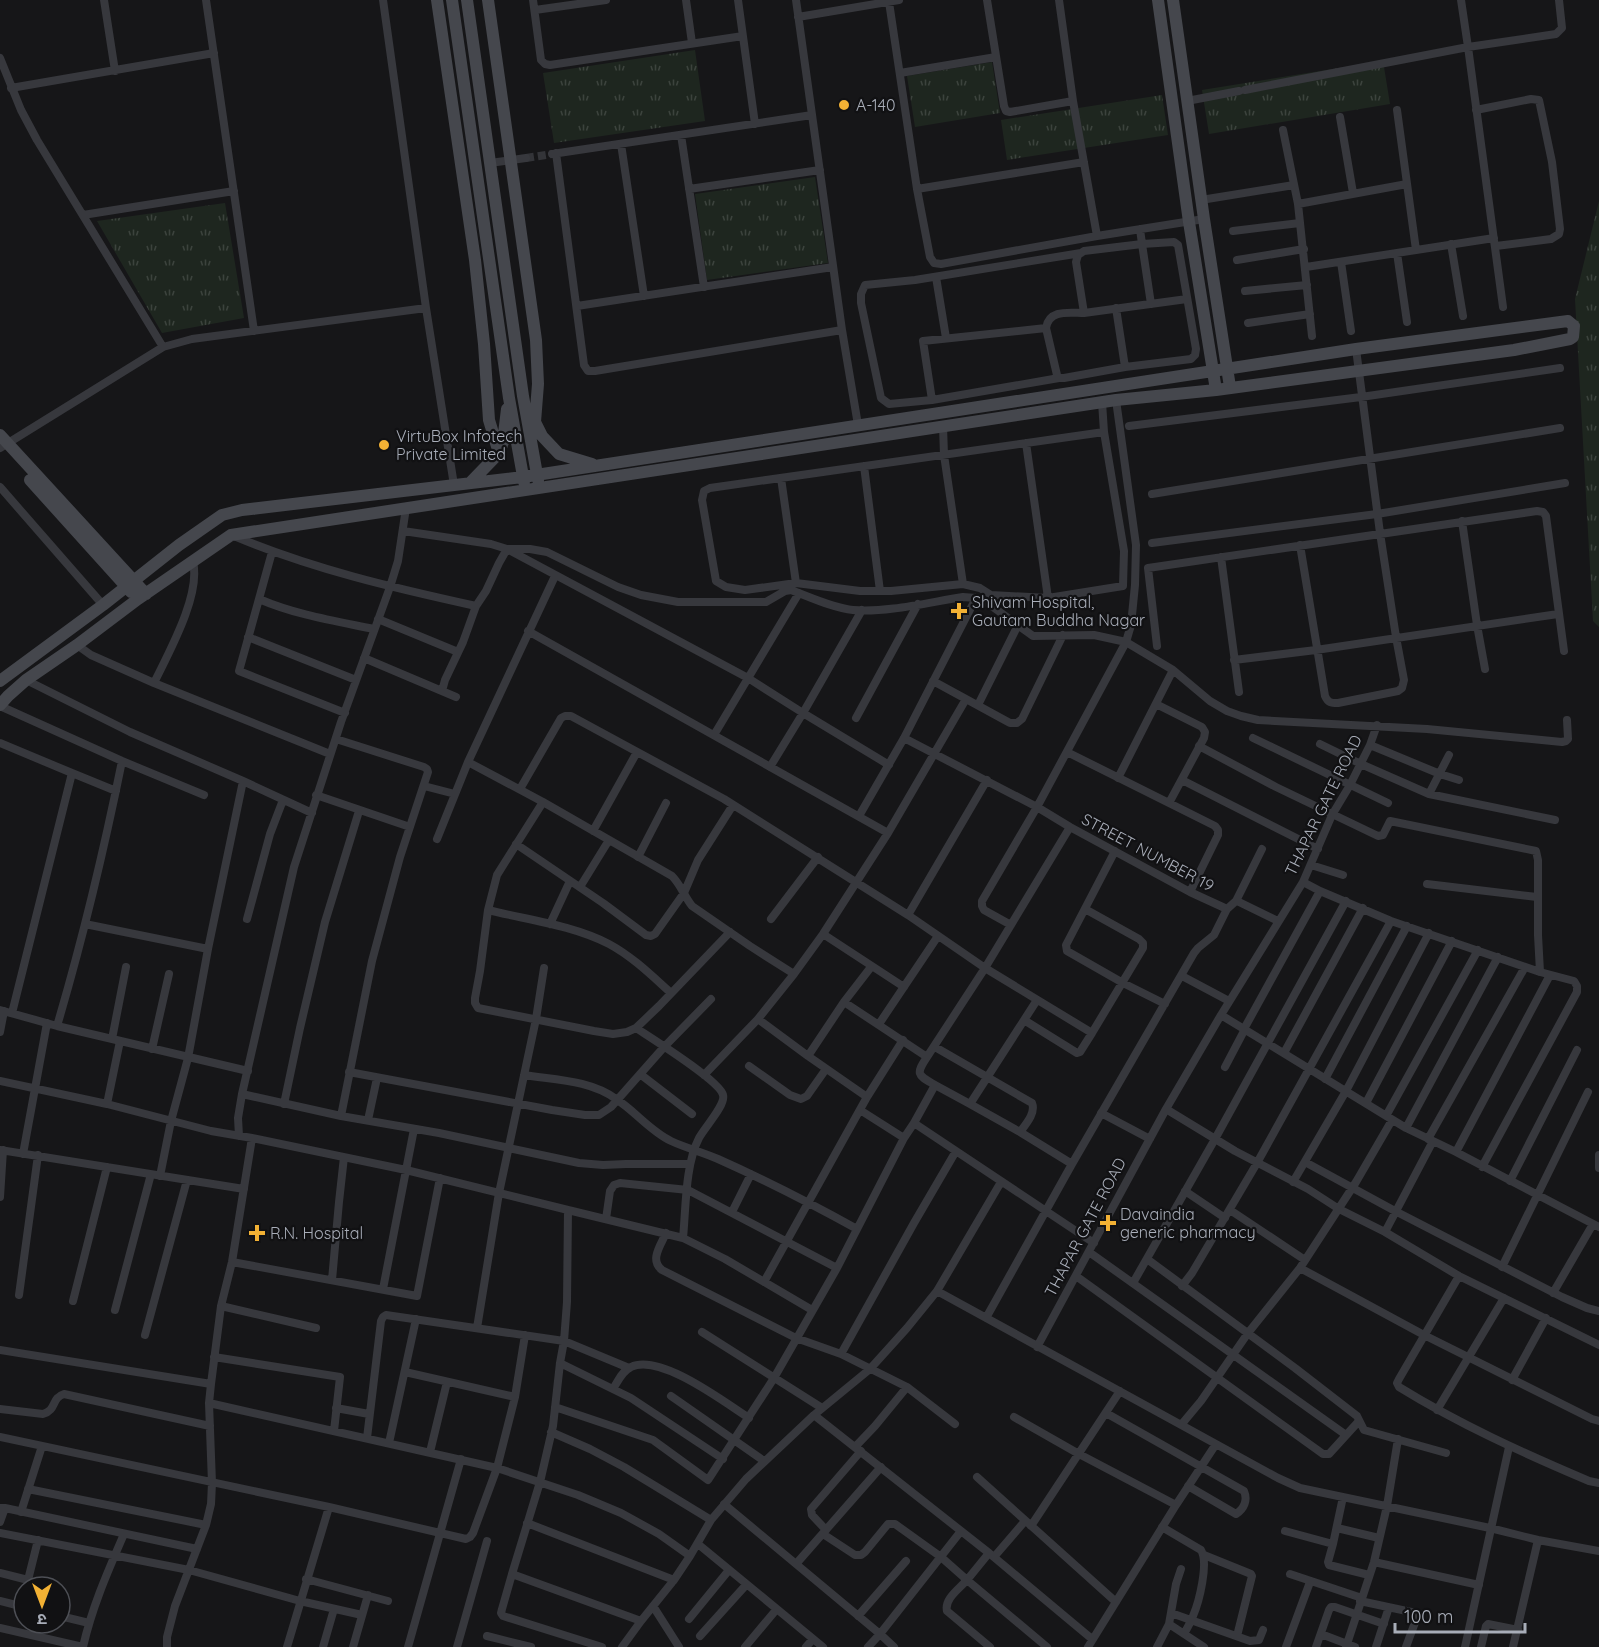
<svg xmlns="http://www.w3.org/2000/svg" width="1599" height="1647" viewBox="0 0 1599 1647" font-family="Quicksand,'Noto Sans Devanagari',sans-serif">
<defs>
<pattern id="grass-tufts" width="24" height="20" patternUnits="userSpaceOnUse" patternTransform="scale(1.5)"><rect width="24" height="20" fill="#1e261f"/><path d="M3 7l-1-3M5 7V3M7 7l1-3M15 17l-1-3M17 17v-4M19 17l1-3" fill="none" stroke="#3c433d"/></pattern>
</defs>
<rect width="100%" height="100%" fill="#161618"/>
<path fill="url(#grass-tufts)" d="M695 50 705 121 554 143 543 73Z
M1383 61 1390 104 1209 134 1202 90Z
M992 62 1000 113 915 127 907 76Z
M1162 95 1168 135 1007 160 1001 120Z
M815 177 828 263 707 280 695 194Z
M1599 201V627L1593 621 1575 299Z
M225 203 244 318 162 333 97 221Z"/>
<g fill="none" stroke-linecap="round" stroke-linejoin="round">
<path stroke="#333438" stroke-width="8" stroke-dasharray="8 4" stroke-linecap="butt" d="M526 158 552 154"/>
<path stroke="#37383d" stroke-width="8" d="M104 0 115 71
M206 0 254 331
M383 0 426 308 454 485
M533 0 541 60 545 64 550 65 743 36
M686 0 692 43
M738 0 755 124
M796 0 842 330 858 425
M987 0 1004 106 1006 111 1010 112 1073 101
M1059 0 1073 101 1097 236
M1461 0 1468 47 1503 307
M889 2 917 189 930 257 934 263 941 264 1097 236 1204 219
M535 10 606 0
M798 17 899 0
M0 58 21 110 37 140 163 347
M900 73 996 57
M11 88 214 53
M1245 90 1468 47 1556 34 1562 28 1559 0
M1187 101 1239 91
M1397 110 1416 250
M1476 110 1531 99 1539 100 1552 162 1560 229 1559 234 1551 239 1496 246
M1340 117 1353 193
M1283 130 1298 204 1312 336
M681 135 704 287
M621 144 644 296
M556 153 584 365 588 371H595L842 330
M552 154 812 115
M490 163 526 158
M689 189 820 170
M917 189 1084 162
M1201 200 1294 185
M1298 204 1407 184
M83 215 234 191
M1140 229 1142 244 1084 251 1078 255 1076 262 1084 313C1069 313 1049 309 1046 328L1057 375 1059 378H1064L1125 367 1191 359 1195 355 1196 349 1178 245 1174 242 1142 244 1151 304
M1233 231 1300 223
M1451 244 1463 316
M1397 253 1407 322
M1237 260 1304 249
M1341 262 1351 331
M1306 267 1494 238
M936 277 946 338
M1245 291 1307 285
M577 306 833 267
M1116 308 1125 367
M1084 313 1187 299
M1248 323 1310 314
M1059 378 932 400 889 404 881 398 861 303V294L865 285 915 280 1081 253
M932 400 923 341 1046 328
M1102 402 1104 432 1124 551 1123 586 1048 598 991 595 980 588 963 584 891 591H860L796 583 745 590 726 587 716 581 702 500 704 491 710 488 1104 432
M943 426 944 455 963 584
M1129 426 1361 397 1560 368
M1026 443 1048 598
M0 448 163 347 192 339 426 308
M864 466 880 591
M781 478 796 583
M0 487 103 605
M1152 494 1560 428
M1462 521 1477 625 1485 669
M403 531 491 544 507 549 748 678 803 713 889 765
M234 536C312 569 394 588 476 606
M1152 543 1377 514 1565 483
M1300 545 1325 696C1328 703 1331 703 1338 703L1398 691 1402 688 1404 680 1396 637 1380 533 1356 349
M272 552 239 671 345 713
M1221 557 1239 692
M259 599C296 615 335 621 374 629
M378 619 458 652
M528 631 888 833
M248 637 356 680
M77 645 91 655 154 683 330 754
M1157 646 1148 568 1537 511 1543 512 1546 516 1564 651
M364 658 456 697
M1234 660 1316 650 1558 614
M26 680 130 732 243 781 312 813
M933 681 1010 723H1017L1022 719 1063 635
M154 683C169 652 201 595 193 562
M442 691 445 680 463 642 476 606 486 591 499 563 507 549H530L547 552 618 587 641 595 678 602H766L785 591 791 590C810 597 833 608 853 610 886 613 930 602 963 597L976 598 986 602 1033 636 1094 635 1126 642 1173 670 1210 701 1227 711 1241 716 1258 720 1427 729 1562 742 1566 741 1568 739 1567 720
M1156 704 1202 727 1205 732 1204 738 1169 803
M978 705 1018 625
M0 706 122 761 204 795
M856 718 918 604
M714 735 799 593
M904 738 1037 807 1070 827 1190 892 1227 909 1236 901 1239 902 1278 921
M1253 738 1388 803
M336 739 424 767 427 769 428 772 400 857 372 961 341 1116
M0 743 72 773 12 1013
M1320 744 1361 764 1429 794 1555 820
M1370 745 1440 774 1459 780
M1199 746 1276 787 1378 836 1383 835 1390 821 1536 851 1538 860V935L1540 972
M1067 752 1215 826 1218 830V835L1190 892
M468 762 543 802 672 876C681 885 684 896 692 906L750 946 794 974 823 934 888 833 966 699
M770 767 803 713 862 610
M72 773 116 791
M1118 778 1173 670
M1182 780 1318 849
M424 786 455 794
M520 789 561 718 565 716H571L724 799 908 915 987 780
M1429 794 1449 755
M316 795 410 827
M543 802 497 875 488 910 480 971 475 998V1003L478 1008 594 1031 613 1034 627 1032 636 1028 659 1006 730 932
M859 816 904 738 976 598
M593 831 637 752
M437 839 468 762 555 576
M516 844 603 903 646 935 651 936 655 934 684 893 698 860 733 805
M1115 851 1066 945 1067 951 1123 983 1165 1004
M638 857 666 803
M1311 865 1343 875
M1303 882 1320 891 1391 921 1540 972 1574 981 1577 986V992L1482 1167
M1427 884 1537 897
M580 887 609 840
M1236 901 1262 849
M488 910C528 920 572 925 609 944 633 957 652 976 671 993
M908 915 985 968 1092 1033 1143 948V943L1139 939 1085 909
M247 919 270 834 283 800
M771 919 818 857
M85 924 208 949
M550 924 570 881
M1011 925 984 910 982 906V901L1037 807 1126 642 1131 625 1135 585 1136 545 1116 400
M823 934 904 987
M1182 976 1229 1001
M1037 1000 970 1104 1020 1132 1072 1164
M844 1002 927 1057 985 968 1070 827
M0 1010 57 1026 248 1071
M1221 1015 1406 1128 1456 1152 1599 1227
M758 1019 808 1056 867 1097
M1024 1020 1077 1053 1080 1052 1092 1033
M879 1024 938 936
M57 1026C83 938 104 850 122 761
M636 1028C651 1038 720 1081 723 1095 726 1105 704 1128 699 1138 685 1165 686 1208 683 1238
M1244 1029 1320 891
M0 1032 4 1011
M112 1039 126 967
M935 1047 1032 1103C1036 1113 1026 1124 1020 1132
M152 1049 169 974
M1284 1053 1363 908
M808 1056 844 1002 871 967
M749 1066 790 1095 801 1099 807 1096 826 1069
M1225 1067 1245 1029
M349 1072 552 1110 585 1115H599L611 1107 664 1047 711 999
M640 1074 692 1114
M524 1075C555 1080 590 1080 616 1099 635 1111 650 1131 671 1141 686 1148 702 1152 718 1159 765 1180 812 1204 857 1229
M704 1075 758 1019 794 974
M1325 1079 1407 926
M0 1081 107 1104 211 1131 252 1138 406 1170 568 1210 567 1302 564 1341 560 1363 553 1426 540 1482 512 1574 641 1621
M935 1085 970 1104
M242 1094 341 1116 439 1133 579 1163 603 1165 626 1164H690
M1366 1103 1452 941
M107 1104 120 1041
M284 1104 300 1028 325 922 359 811
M1166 1109 1235 1151 1308 1189 1339 1209 1385 1232 1459 1276 1599 1345
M860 1110 904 1138
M1101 1113 1150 1139
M1386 1116 1478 950
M368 1120 377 1078
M914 1123 935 1085C918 1075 915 1075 927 1057
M1406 1128 1498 957
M239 1136 238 1118 242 1094 294 867 341 722 390 587 398 561 406 508
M1428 1139 1525 967
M0 1150 244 1189
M1456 1152 1550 975
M23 1154 47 1023
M1599 1155V1168
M1305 1162 1395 1211 1562 1297 1587 1308 1599 1311
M160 1176 171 1121 188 1058 208 949 243 781
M1510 1181 1577 1050
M1293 1182 1346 1091 1429 933
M1185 1191 1225 1218
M0 1197 3 1150
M568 1210 683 1238 725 1259 812 1310
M1230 1210 1305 1260
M732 1212 751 1174
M606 1219 610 1191 614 1185 620 1183 688 1190 837 1268
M1385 1232 1433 1141
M666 1233C661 1245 649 1260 662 1270L796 1338 841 1354 907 1387 955 1424
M1089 1252 1346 1435
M1147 1259 1295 1368 1357 1416 1364 1430 1446 1453
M232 1262 417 1296 440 1178
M1502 1267 1588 1092
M1300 1268 1424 1335 1592 1419 1599 1421
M1076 1276 1323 1454H1329L1359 1421
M1459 1276 1399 1379 1397 1383 1399 1387C1459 1424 1523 1453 1589 1481L1599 1483
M332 1280 339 1202 344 1157
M764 1282 867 1097 903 1040
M1133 1283 1215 1139 1346 901
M1182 1286 1192 1273 1257 1163 1391 921
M383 1289 414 1129
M937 1291 1001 1182
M1553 1293 1593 1224
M19 1295 38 1155
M73 1301 107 1167
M221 1306 316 1328
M115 1310 151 1174
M986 1318 1072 1164 1194 953 1198 948 1214 935 1227 909
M477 1328 499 1193 536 1019 544 968
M702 1332 822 1408
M145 1335 187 1180
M1037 1347 1166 1109 1221 1015 1303 882 1332 815 1350 785 1370 745 1377 725
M0 1350 211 1384
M841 1354 914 1223 956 1151
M214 1357 340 1377 334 1431
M560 1363 631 1398 723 1459
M405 1372 515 1397 525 1335
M1512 1380 1546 1318
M613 1389C618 1381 622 1371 631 1367 660 1353 724 1402 749 1418
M671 1396 764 1461
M209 1403 497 1468 578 1495 621 1513 659 1534 690 1556
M555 1407 653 1440 708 1480 774 1378 837 1268 904 1138 914 1123 1094 1243
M336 1408 369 1414
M0 1409 43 1414C57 1410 51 1398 64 1394L210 1426
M1437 1410 1504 1298
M1106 1413 1244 1491C1248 1500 1244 1509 1236 1514L1188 1486
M814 1415 989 1553
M1014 1417 1079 1454 1176 1505
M1181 1425 1201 1401 1248 1333 1300 1268 1356 1182 1392 1120
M551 1432 590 1449 624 1467 711 1520
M0 1437 329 1507 466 1539 470 1537 473 1533 497 1468 515 1397
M367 1438 381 1321 383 1317 386 1315 564 1341 629 1368
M389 1443 416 1319
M855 1447 875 1426 907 1387
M430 1452 447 1382
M977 1477 1116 1602
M28 1489 206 1525
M724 1504 880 1634 961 1531
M5 1508 197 1549
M21 1512 42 1446
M0 1522 5 1508H0
M527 1523 674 1580
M1031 1526 1120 1391
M1162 1527 1201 1550C1209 1563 1199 1602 1193 1616 1191 1622 1187 1628 1184 1634
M1337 1528 1379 1538
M826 1530 812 1515 811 1509 861 1451
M1285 1531 1333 1544 1343 1497
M0 1533 189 1570 300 1601 362 1615
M823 1534 855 1555H861L865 1552 888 1524H895L941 1557 967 1580C959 1589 944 1599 947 1611L990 1647
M698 1544 823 1647
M1333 1544 1328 1562 1329 1565 1369 1575
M1204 1555 1251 1574 1252 1576 1237 1636
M994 1557 1025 1521
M1374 1562 1479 1585
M796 1564 881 1467
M0 1573 28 1580 38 1540
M512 1574 502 1609 501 1613 503 1616 602 1647
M1290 1574 1362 1598
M306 1579 388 1601
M0 1601 24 1607
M1360 1601 1416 1613 1417 1617 1406 1647
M653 1606 679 1647
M1171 1613 1250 1641 1259 1640 1263 1630
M60 1616 89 1623
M858 1616 906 1561
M689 1619 729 1570
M1169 1624 1204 1647
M0 1628 83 1647
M1321 1634 1355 1647
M487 1636 531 1647
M700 1636 746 1585
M83 1647C92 1607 108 1571 124 1534
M167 1647V1637L175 1606 206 1525 211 1504 212 1483 209 1403 211 1384 221 1306 232 1262 252 1138
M287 1647 329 1507
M323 1647 334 1609
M353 1647 368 1595
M408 1647 461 1459
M457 1647 487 1541
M622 1647 641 1621 674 1580 690 1556 711 1520 746 1479 814 1415 870 1369 907 1328 937 1291 1278 1478 1300 1488 1490 1528 1538 1540 1599 1551
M745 1647 776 1610
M806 1647 813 1639
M868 1647 880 1634 894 1647
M1047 1647 967 1580 989 1553 1092 1639
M1088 1647 1176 1505 1216 1444
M1157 1647 1169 1624 1176 1584 1181 1569
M1286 1647 1310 1582
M1316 1647 1329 1610 1331 1607H1335L1384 1624
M1346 1647 1374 1562 1387 1506 1398 1439
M1376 1647 1389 1607
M1465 1647 1509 1447
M1481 1647 1486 1626 1488 1624 1518 1630
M1513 1647 1538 1540"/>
<path stroke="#45474d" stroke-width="12" d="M437 0 475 260 484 344 489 420 499 453
M452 0 509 398 524 482
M467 0 523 396 538 480
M488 0 536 340 538 384 535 422
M1158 0 1189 222 1216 390
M1173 0 1204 219 1230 387
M532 416 542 436 559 454 592 464
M0 435 146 594
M30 480 131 592
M470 483 499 453 503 442 507 409
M0 681 103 605 179 545 222 515 242 510 523 477 1356 349 1568 321 1574 326 1573 337 1570 339 1514 350 1216 390 1116 400 231 535 138 599 77 645 26 680 8 696 0 705"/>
</g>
<g fill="#f2b134" stroke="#111113" stroke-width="2">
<circle cx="844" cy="105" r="6"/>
<circle cx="384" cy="445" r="6"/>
<path d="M956 602h6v6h6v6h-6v6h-6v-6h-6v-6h6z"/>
<path d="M1105 1214h6v6h6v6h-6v6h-6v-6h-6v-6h6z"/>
<path d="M254 1224h6v6h6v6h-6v6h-6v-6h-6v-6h6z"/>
</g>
<g text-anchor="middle" stroke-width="4.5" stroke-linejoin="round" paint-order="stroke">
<g font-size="16" fill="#a8adb8" stroke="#111113" text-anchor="start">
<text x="856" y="111">A-140</text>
<text x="396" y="442">VirtuBox Infotech<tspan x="396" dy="18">Private Limited</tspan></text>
<text x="972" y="608">Shivam Hospital,<tspan x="972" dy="18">Gautam Buddha Nagar</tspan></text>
<text x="1120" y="1220">Davaindia<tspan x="1120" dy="18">generic pharmacy</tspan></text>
<text x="270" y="1239">R.N. Hospital</text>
</g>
<g font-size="16" fill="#a8adb8" stroke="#111113">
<text transform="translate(1323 805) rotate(-64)" y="6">THAPAR GATE ROAD</text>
<text transform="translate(1148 852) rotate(28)" y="6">STREET NUMBER 19</text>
<text transform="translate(1085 1227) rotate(-62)" y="6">THAPAR GATE ROAD</text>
</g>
</g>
<g transform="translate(42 1605) rotate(180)"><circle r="28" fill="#111113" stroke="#4d4f55" stroke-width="1.5"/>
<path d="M0-4.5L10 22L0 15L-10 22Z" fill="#f2b134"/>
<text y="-9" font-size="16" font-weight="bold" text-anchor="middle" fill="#a8adb8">उ</text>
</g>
<path d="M1395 1623v9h130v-9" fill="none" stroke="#a8adb8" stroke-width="3"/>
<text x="1404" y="1623" font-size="18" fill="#a8adb8" stroke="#111113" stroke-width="4.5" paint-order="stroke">100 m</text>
</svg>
